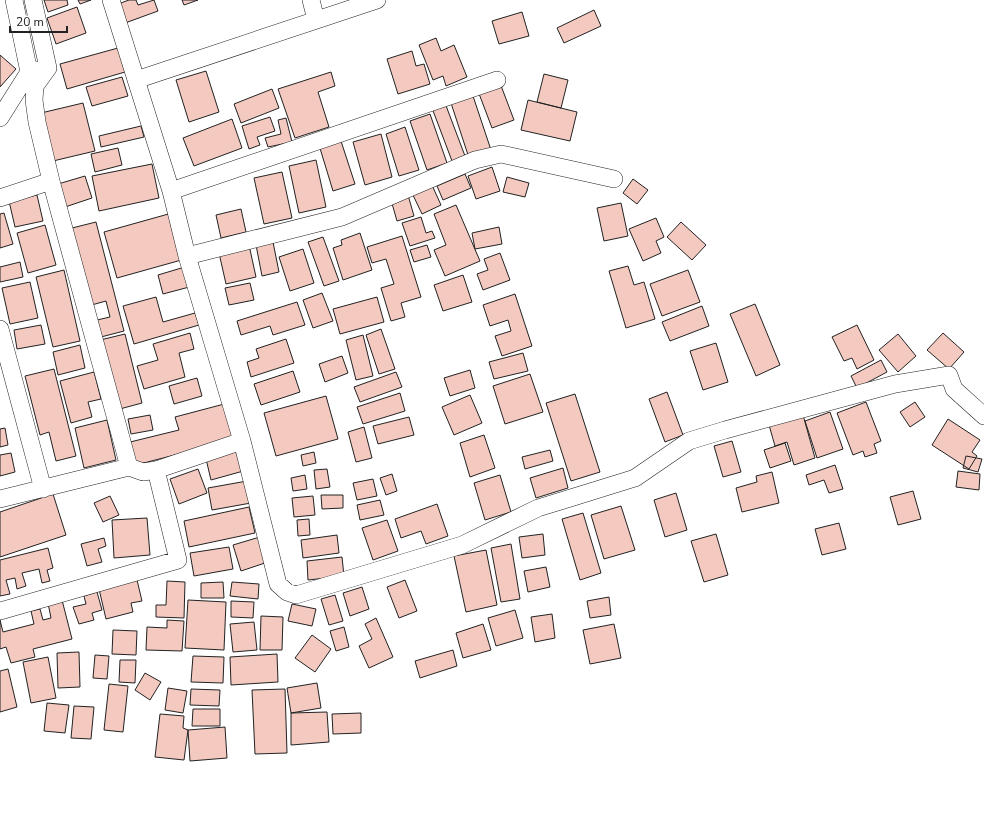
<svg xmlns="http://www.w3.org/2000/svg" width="984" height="822" viewBox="0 0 984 822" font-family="'Nunito Sans',sans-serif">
<rect width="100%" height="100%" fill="#fff"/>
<path fill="#f3c9c0" stroke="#222" d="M44 0H67L68 5 48 12Z
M78 0H91L80 4Z
M129 0H136L138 5 154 0 158 11 125 23 118 4Z
M182 0H198L184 5Z
M77 7 86 33 56 44 47 18Z
M594 10 601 26 564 43 557 28Z
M522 12 529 36 499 44 492 21Z
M436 38 441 51 454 45 467 77 446 86 443 76 433 80 419 45Z
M118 48 125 72 67 89 60 64Z
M412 51 416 66 424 64 430 84 398 94 387 59Z
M0 55 16 69 0 87Z
M206 71 219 112 189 122 176 80Z
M331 72 335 86 318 92 329 127 295 138 278 89Z
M544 74 568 80 561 108 537 102Z
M122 77 128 96 92 106 86 87Z
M500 83 514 120 492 128 478 91Z
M272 89 279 108 241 123 234 104Z
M472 93 491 150 469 158 450 100Z
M528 100 577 112 570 141 521 130Z
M83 103 95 151 53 161 41 113Z
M445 103 465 156 452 161 432 108Z
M430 114 447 163 427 170 410 121Z
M270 117 275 131 257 137 260 145 249 149 242 126Z
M286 118 292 142 268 147 265 138 281 134 278 120Z
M232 119 242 148 194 166 183 138Z
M141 126 144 137 101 147 99 136Z
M405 127 419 170 399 176 386 134Z
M381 134 392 177 365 185 353 142Z
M340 138 355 184 333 191 319 145Z
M118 148 122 165 95 172 91 154Z
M316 160 326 207 299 213 289 166Z
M152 164 159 198 99 211 92 176Z
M492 167 500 191 476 199 468 176Z
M282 172 292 218 264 224 254 178Z
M465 174 471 188 443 200 437 186Z
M85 176 92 198 65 207 58 184Z
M507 177 529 183 525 197 503 192Z
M633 179 648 190 637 204 623 193Z
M431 183 441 205 422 214 412 193Z
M37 195 43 221 15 227 9 201Z
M408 195 414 216 397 221 391 200Z
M621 203 628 236 604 241 597 208Z
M456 205 480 261 445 276 434 250 446 245 434 214Z
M241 209 246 232 221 238 216 215Z
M4 213 13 244 0 248V214Z
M172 213 185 259 117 278 104 232Z
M421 217 426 233 432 231 435 238 410 246 402 223Z
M656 218 664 237 656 241 661 253 643 261 629 229Z
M96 222 124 331 101 337 97 320 110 317 106 301 88 306 68 229Z
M681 222 706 245 692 260 667 237Z
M45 225 56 265 28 273 17 233Z
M499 227 502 244 475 249 472 233Z
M360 233 372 270 343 280 333 248 342 245 341 240Z
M402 236 421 297 401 303 405 317 391 321 381 288 394 284 386 259 372 263 367 247Z
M323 237 339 281 324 286 308 242Z
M273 242 279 272 262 276 256 245Z
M249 245 256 277 226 284 219 253Z
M427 245 431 257 414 262 410 250Z
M303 249 314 283 290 291 279 257Z
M500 253 510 280 483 290 477 274 488 270 484 259Z
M20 262 23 277 0 282V267Z
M188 266 193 286 163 294 158 275Z
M628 266 634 285 644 282 655 319 626 328 609 271Z
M64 270 80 341 53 347 36 277Z
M688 270 700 302 662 316 650 284Z
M463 275 472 302 443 311 434 285Z
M30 282 38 318 10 324 2 288Z
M250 283 254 300 229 305 225 288Z
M322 293 333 321 313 328 303 300Z
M515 294 532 346 502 356 495 336 511 331 508 320 490 326 483 305Z
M156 297 163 322 195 313 199 325 134 344 123 306Z
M377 297 384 322 340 334 333 309Z
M297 302 305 325 273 335 270 326 241 335 237 321Z
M755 304 780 365 756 376 730 314Z
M702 306 709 326 670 341 662 322Z
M41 325 45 344 17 349 14 330Z
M857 325 874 360 857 369 852 358 844 361 832 337Z
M381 329 395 369 379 374 366 335Z
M190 333 194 349 179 353 185 377 144 389 137 366 158 360 153 344Z
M943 333 964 352 949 369 927 350Z
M125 334 142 403 116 410 100 340Z
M898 334 916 356 898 372 879 350Z
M363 335 373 376 356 380 346 340Z
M286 339 294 363 251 377 247 362 259 358 256 349Z
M716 343 728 382 703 390 690 351Z
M80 345 85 368 58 375 53 352Z
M523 353 528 371 494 379 489 362Z
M342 356 348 373 325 382 319 364Z
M881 360 887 372 857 388 851 376Z
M54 369 76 456 56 461 49 432 40 435 25 376Z
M470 370 475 388 450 396 444 378Z
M293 371 300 392 261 405 254 384Z
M94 372 101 399 88 402 92 417 71 423 60 381Z
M396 372 402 387 360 402 354 387Z
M530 374 543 412 505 424 493 386Z
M197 378 202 396 174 404 169 386Z
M667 392 683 435 665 442 649 399Z
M400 393 405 411 363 424 357 407Z
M575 394 600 472 571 481 546 403Z
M470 395 482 423 454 435 442 407Z
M326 396 338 439 276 456 264 413Z
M866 402 881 441 874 444 877 453 865 457 863 451 853 455 837 413Z
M915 402 925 417 910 427 900 412Z
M228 403 237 439 132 466 126 443 179 430 175 417Z
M830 412 843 449 817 458 805 421Z
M150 415 153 430 131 434 128 419Z
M803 415 815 458 794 465 787 442 775 446 769 425Z
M409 417 414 435 378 444 373 426Z
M948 419 980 440 972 452 977 456 969 469 932 445Z
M107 420 116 460 84 468 75 428Z
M364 427 372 458 356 462 348 432Z
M5 428 8 445 0 447V429Z
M484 435 495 468 470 477 460 443Z
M732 441 741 472 723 477 714 446Z
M785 443 791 461 770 468 764 450Z
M242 449 247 470 211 480 206 459Z
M550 450 553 461 525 469 522 457Z
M314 452 316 463 303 466 301 455Z
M11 453 15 472 0 476V455Z
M966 456 982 459 978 472 963 468Z
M835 465 843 489 829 493 824 480 809 485 806 475Z
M563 468 568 488 536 498 530 478Z
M198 469 207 493 179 504 170 479Z
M327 469 330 487 316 489 314 470Z
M958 471 980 474 979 490 956 487Z
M772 472 779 503 742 512 736 488 757 482 756 476Z
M392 474 397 491 386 495 380 478Z
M305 475 307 489 293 491 291 478Z
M500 475 511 512 485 520 474 483Z
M373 479 377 496 357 500 353 483Z
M247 481 251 503 212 510 208 488Z
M913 491 921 519 898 525 890 497Z
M676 493 687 530 665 537 654 500Z
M53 494 66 535 0 557V512Z
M321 495H343V508L322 509Z
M110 496 119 515 103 522 94 503Z
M313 496 315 515 294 517 292 498Z
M380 500 384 515 360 520 357 505Z
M437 504 448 536 426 544 421 531 401 538 395 519Z
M621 506 635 550 604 559 591 515Z
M249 507 255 533 189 547 184 521Z
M583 513 601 573 580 580 562 519Z
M147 518 150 555 114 558 112 520Z
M309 519 310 535 298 536 297 520Z
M387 520 398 551 373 560 362 528Z
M839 523 846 549 822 555 815 529Z
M543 534 545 555 522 558 519 537Z
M716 534 728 575 704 582 691 541Z
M337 535 339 553 303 558 301 540Z
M263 536 271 561 241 571 233 545Z
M104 538 106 546 98 549 102 562 87 566 81 544Z
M511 544 520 599 501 602 491 548Z
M229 547 233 569 194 576 190 553Z
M48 548 53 568 47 570 50 581 42 583 39 569 22 573 26 586 17 589 15 578 6 580 10 594 0 596V560Z
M486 550 497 605 466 612 454 556Z
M342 557 344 576 308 580 307 561Z
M546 567 550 587 528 592 524 571Z
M137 580 142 601 131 603 133 612 106 619 99 589Z
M405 580 417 611 399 618 387 587Z
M167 581 185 582 184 618 156 617V605H166Z
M223 582 224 598H201V583Z
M232 582 259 584 258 599 230 596Z
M362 587 369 609 350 616 343 593Z
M97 592 102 610 92 613 94 620 79 624 73 607 86 604 84 596Z
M335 595 343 621 329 625 321 599Z
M609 597 611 615 590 618 587 601Z
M62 600 72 639 33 649 35 657 11 663 6 647 0 649V620L3 632 34 624 31 611 40 609 43 620 51 618 48 603Z
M188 600 226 602 224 650 185 648Z
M231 601 254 602 253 618 231 617Z
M292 604 316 609 312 626 288 621Z
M515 610 523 638 496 646 488 618Z
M552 614 555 638 535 642 531 617Z
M261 616 283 617 282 650H260Z
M376 618 393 657 369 668 359 646 372 639 365 624Z
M167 620 184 621 182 651 146 650 147 627 167 628Z
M254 622 257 650 233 652 230 624Z
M483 624 491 650 463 658 456 633Z
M614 624 621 658 590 664 583 630Z
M344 627 349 647 336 651 330 631Z
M113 630 137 631 136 655 112 654Z
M312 635 331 649 315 672 295 658Z
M453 650 457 666 420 678 415 661Z
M79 652 80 687 58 688 57 653Z
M277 654 278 682 231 685 230 657Z
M95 655 109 656 107 679 93 678Z
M193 656 224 657 223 683 191 682Z
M48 657 56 698 31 703 23 662Z
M120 660H136L135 683 119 682Z
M8 669 17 707 0 712V671Z
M145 673 161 682 150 700 135 690Z
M317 683 321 708 291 713 287 688Z
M109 684 128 686 123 732 104 730Z
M168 688 187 691 183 713 165 710Z
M191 689 220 690 219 706 190 705Z
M285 689 287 753 255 754 252 690Z
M47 703 69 705 65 733 44 731Z
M74 706 94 707 91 739 71 738Z
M193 709H220V726H192Z
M327 712 329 742 291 745V713Z
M361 713V733L333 734 332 714Z
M160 714 184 716 183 728 188 730 184 760 155 757Z
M225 727 227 758 190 761 188 730Z"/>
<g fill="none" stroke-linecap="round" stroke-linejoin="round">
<g stroke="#222" stroke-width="18">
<path id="minor" d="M14 0 29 72 35 86 34 100 37 122 51 181 129 467 143 472 156 470 242 441
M33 0 48 68 35 86
M111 0 171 191 187 256 242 441 278 584 287 592 296 595 462 545 538 508 635 478 689 441 725 430 895 384 949 375 954 389 984 416
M311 0 316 20
M136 80 377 0
M0 118 29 72 36 70
M171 191 497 80
M0 198 51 181
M187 256 342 217 475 160 501 154 614 179
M0 329 43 489
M0 499 129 467
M0 611 178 560 156 470"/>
</g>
<use href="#minor" stroke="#fff" stroke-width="17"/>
</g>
<path d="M10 26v6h57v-6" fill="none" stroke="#222222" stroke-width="2"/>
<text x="16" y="26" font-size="12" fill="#222222" stroke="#ffffff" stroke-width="3" paint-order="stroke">20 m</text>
</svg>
